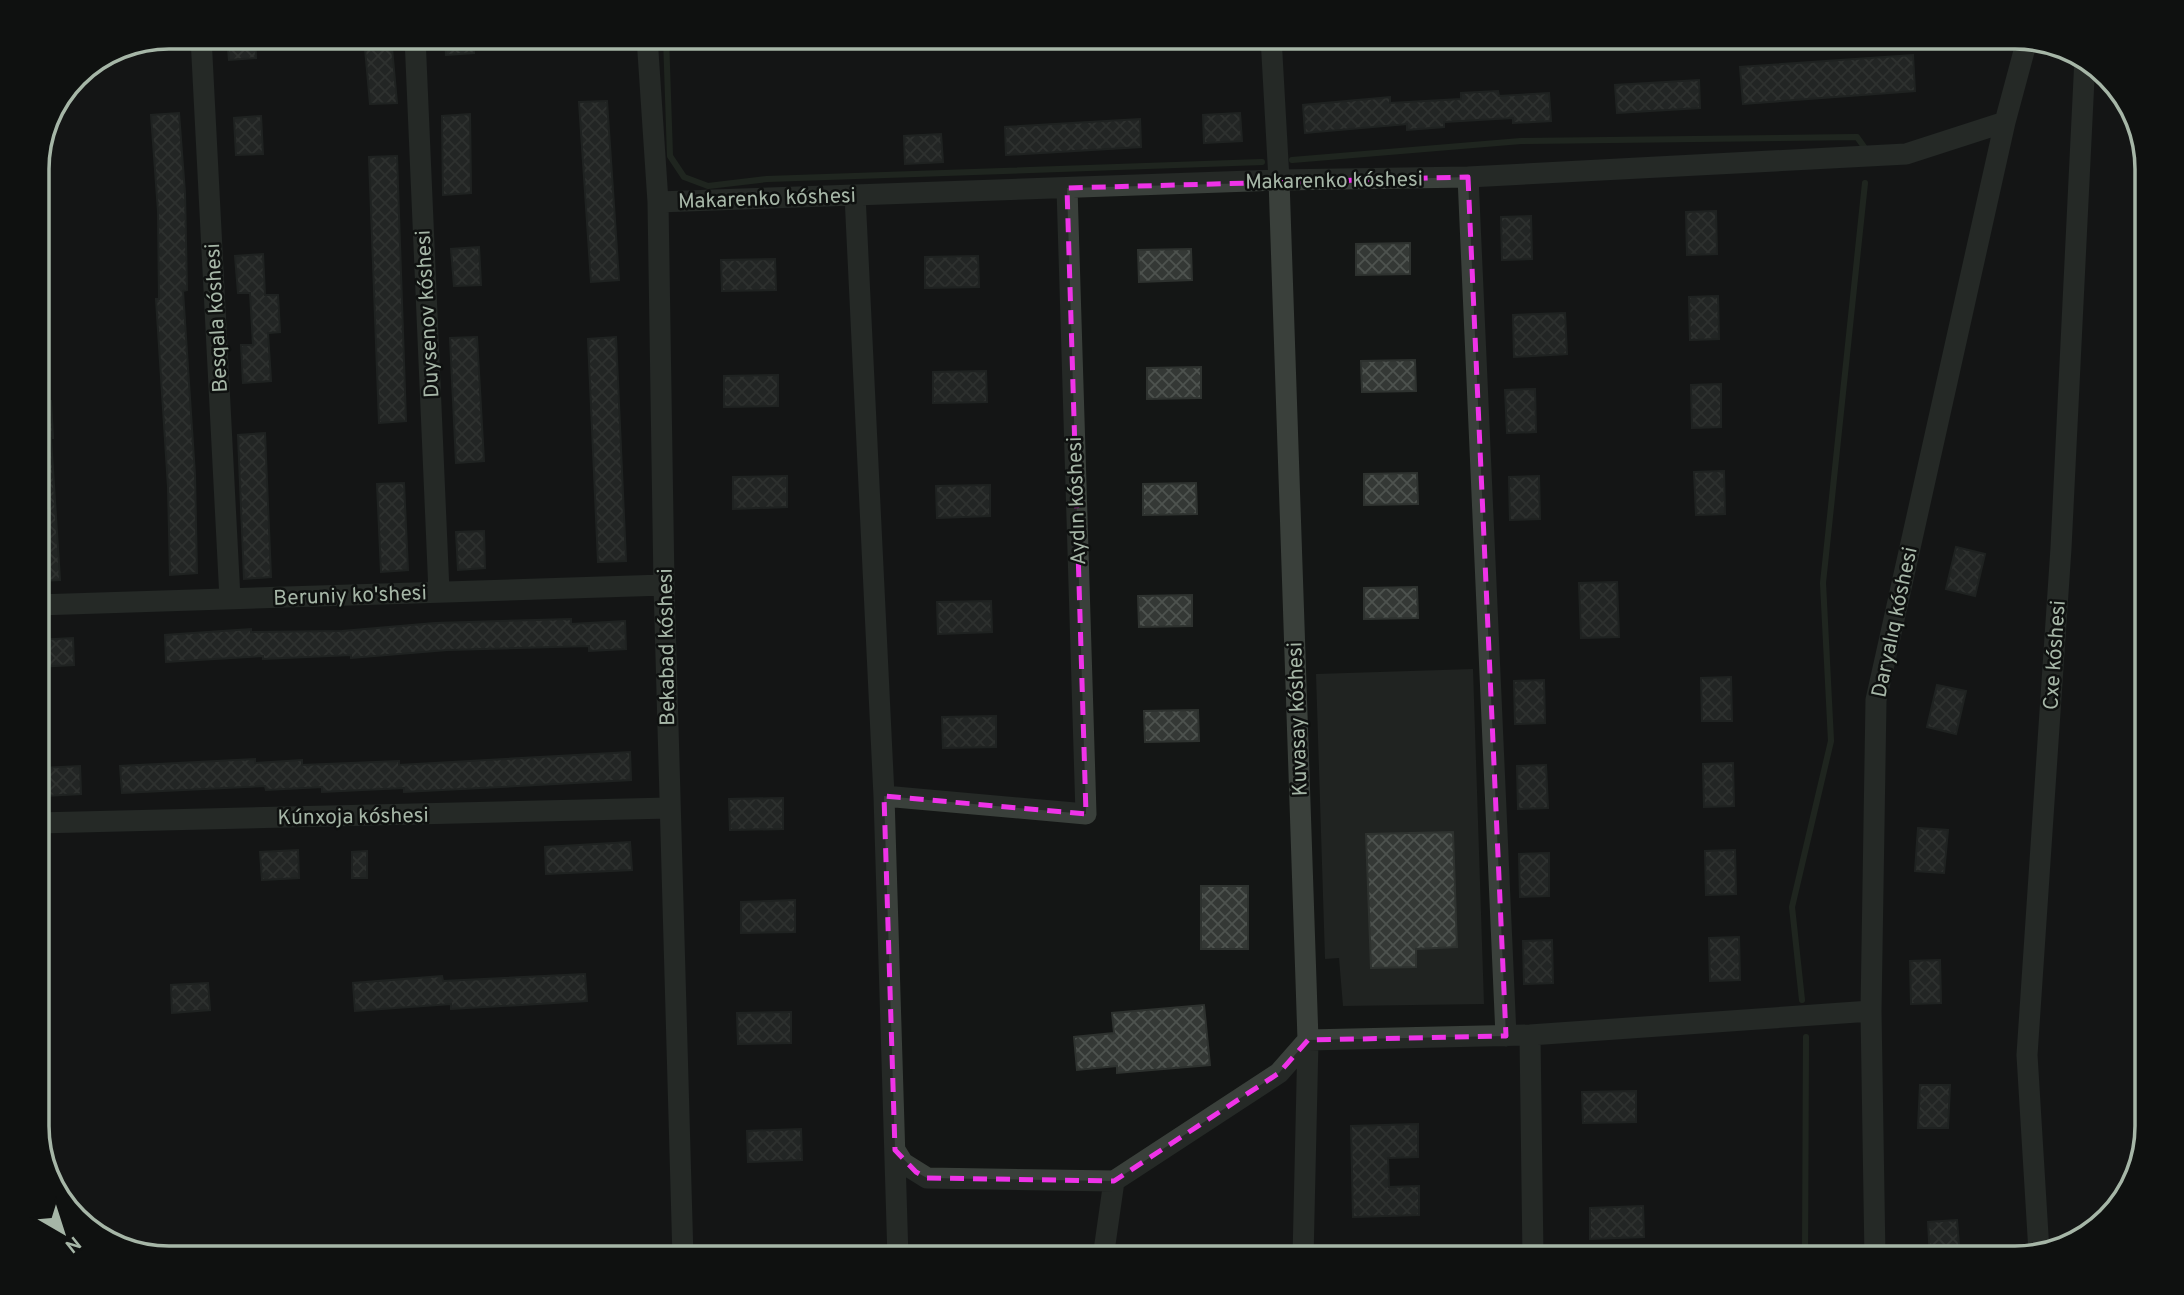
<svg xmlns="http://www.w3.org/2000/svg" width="2184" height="1295" viewBox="0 0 2184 1295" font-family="Overpass,sans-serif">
<defs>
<pattern id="building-cross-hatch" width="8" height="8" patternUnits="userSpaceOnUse" patternTransform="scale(1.75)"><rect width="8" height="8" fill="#343835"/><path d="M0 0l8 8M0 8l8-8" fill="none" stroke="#4e534f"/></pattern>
</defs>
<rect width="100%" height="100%" fill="#141615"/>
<path fill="#202321" d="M1473 669 1484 1004 1343 1006 1339 958 1325 959 1316 674Z"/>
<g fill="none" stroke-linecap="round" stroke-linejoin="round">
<path stroke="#2d392a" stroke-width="6" d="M666 37 670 156 684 177 708 186 767 179 1262 162
M1292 160 1521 141 1857 137 1867 151
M1802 1000 1792 907 1831 741 1823 583 1865 183
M1805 1258 1806 1037"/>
</g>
<path fill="url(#building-cross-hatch)" stroke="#2e322f" stroke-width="2" d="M227 37H255L256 58 229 60Z
M364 37H391L397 103 370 104Z
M445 37H473L474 53 446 55Z
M1913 55 1915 91 1743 104 1740 67Z
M1699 80 1700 108 1617 113 1615 85Z
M1498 91 1499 96 1549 93 1551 121 1513 123V118L1444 122V127L1407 130V124L1305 133 1303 105 1390 97V103L1461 99V93Z
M607 101 619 280 591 282 579 102Z
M179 113 185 193 187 290 183 291 195 475 197 573 170 575 168 487 156 299H159L158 211 151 115Z
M1240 113 1242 141 1204 143 1203 115Z
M470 114 471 193 443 195 442 116Z
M261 116 263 154 236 155 234 118Z
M1140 119 1141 147 1006 155 1005 127Z
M941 134 943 162 905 164 904 136Z
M397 156 406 421 379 423 369 157Z
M1716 211 1717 254 1687 255 1686 212Z
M1531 216 1532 259 1502 260 1501 217Z
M1410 243V274L1356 275V244Z
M479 247 481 285 454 286 451 249Z
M1191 249 1192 280 1139 282 1138 250Z
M263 254 265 295H278L280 332 268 333 271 381 243 383 241 345H253L250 293H238L235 256Z
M978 256 979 287 925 288V257Z
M775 259 776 290 722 291 721 260Z
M1718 296 1719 339 1690 340 1689 297Z
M1565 313 1567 354 1514 357 1513 315Z
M477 337 484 461 456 463 450 338Z
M616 337 626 561 598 562 588 339Z
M1415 360 1416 391 1362 392 1361 361Z
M1201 367V398L1147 399V368Z
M986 371 987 402 933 403V372Z
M778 375V406L724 407V376Z
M1721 384V427L1692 428 1691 385Z
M1535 389 1536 432 1507 433 1505 390Z
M37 401H51L53 438H51L60 580 37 581Z
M265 433 271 577 244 579 238 435Z
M1724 471 1725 514 1696 515 1694 472Z
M1417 473 1418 504 1364 505V474Z
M787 476V507L733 509V477Z
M1539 476 1540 519 1510 520 1509 477Z
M404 483 408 570 381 572 377 484Z
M1196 483 1197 514 1143 515V484Z
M990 485V516L937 518 936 486Z
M484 531 485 568 458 570 456 532Z
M1956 547 1985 554 1975 596 1946 589Z
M1617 582 1619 637 1581 638 1579 583Z
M1417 587 1418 618 1364 619V588Z
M1192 595V626L1139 627 1138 596Z
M991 601 992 632 938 634 937 602Z
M571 619V624L625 621 626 649 589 651V646L447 650 351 658V655L263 659V656L166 662 165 635 251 629V632L342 631 435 623Z
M73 638 74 665 37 667V640Z
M1731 677 1732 721H1702L1701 678Z
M1544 680 1545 723 1515 724 1514 681Z
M1937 685 1966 691 1956 734 1927 727Z
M1198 710 1199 741 1145 742 1144 711Z
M996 716V747L943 748 942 717Z
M630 752 631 780 404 792V788L322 792V787L266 790 265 786 122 793 120 766 255 759V763L302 760V765L399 761V765Z
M1733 763 1734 806 1704 807 1703 764Z
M1546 765 1548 808 1518 809 1517 766Z
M80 766 81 794 44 796 42 768Z
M783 798V829L730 830 729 799Z
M1918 828 1948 830 1944 873 1915 871Z
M1453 832 1457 947 1416 949V967L1371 968 1366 834Z
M630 842 632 870 546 874 545 847Z
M298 850 299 878 262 880 260 852Z
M1735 850 1736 894 1706 895 1705 851Z
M367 851V878H352V852Z
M1549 853V896L1520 897 1519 854Z
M1201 886H1248V949H1201Z
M795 900V932L741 933V902Z
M1739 937 1740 980 1710 981 1709 938Z
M1552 940 1553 983 1524 984 1523 941Z
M1940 960 1941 1003 1911 1004 1910 961Z
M585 974 587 1001 451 1009V1004L355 1011 353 983 442 976 443 981Z
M208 983 210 1010 172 1013 171 985Z
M1204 1005 1210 1065 1117 1073V1066L1077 1070 1074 1037 1114 1033 1112 1013Z
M791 1012V1043L738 1044 737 1013Z
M1920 1085H1950L1948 1128H1918Z
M1636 1091V1122L1583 1123 1582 1092Z
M1418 1124V1157L1388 1158 1389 1187 1419 1186V1215L1353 1217 1351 1126Z
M801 1129 802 1160 748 1162 747 1131Z
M1643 1206 1644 1237 1590 1239V1208Z
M1957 1220 1960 1258H1930L1928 1222Z"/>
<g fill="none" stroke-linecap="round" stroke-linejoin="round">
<path stroke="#3a403b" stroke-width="21" d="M201 37 230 599
M415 37 439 592
M647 37 658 202 664 585 683 1258
M1271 37 1279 180 1308 1040 1303 1258
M1468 177 1506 1036
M855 195 884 796 898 1258
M658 202 1279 180 1468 177 1906 154 2005 122
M37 605 664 585
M884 796 1086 814 1067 188
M37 823 670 808
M1530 1035 1533 1258
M895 1150 903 1163 927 1178 1114 1181 1279 1073 1308 1040 1530 1035 1871 1011
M2039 1252 2027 1055 2061 548 2085 58
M1103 1258 1114 1181
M1875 1258 1871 1011 1876 700 2005 122 2027 40"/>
</g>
<path d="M0 0H2184V1295H0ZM1468 177 1506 1036 1308 1040 1279 1073 1114 1181 927 1178 916 1172 895 1150 884 796 1086 814 1067 188Z" fill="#141615" fill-opacity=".55" fill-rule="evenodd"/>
<path fill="none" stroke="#ef33e8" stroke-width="5" stroke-dasharray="14 9" stroke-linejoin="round" d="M1468 177 1506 1036 1308 1040 1279 1073 1114 1181 927 1178 916 1172 895 1150 884 796 1086 814 1067 188Z"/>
<g text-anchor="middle" stroke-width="5" stroke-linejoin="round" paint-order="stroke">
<g font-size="21" fill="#a6b6a7" stroke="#0f1110">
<text transform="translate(1334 180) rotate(-1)" y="7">Makarenko kóshesi</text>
<text transform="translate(767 198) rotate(-2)" y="7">Makarenko kóshesi</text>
<text transform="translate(427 314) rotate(-93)" y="7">Duysenov kóshesi</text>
<text transform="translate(216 318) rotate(-93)" y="7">Besqala kóshesi</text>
<text transform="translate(1076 501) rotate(-92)" y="7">Aydın kóshesi</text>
<text transform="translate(350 595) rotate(-2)" y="7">Beruniy ko'shesi</text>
<text transform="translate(1894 622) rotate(-78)" y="7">Daryalıq kóshesi</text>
<text transform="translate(666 647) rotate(-91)" y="7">Bekabad kóshesi</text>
<text transform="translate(2054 655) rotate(-86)" y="7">Cxe kóshesi</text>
<text transform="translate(1297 719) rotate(-92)" y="7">Kuvasay kóshesi</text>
<text transform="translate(353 816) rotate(-1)" y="7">Kúnxoja kóshesi</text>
</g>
</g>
<path d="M0 0H2184V1295H0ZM169 49H2015A120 120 0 0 1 2135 169V1126A120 120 0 0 1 2015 1246H169A120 120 0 0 1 49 1126V169A120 120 0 0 1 169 49Z" fill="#0f1110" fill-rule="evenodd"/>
<path fill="none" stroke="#a6b6a7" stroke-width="3.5" d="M169 49H2015A120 120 0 0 1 2135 169V1126A120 120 0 0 1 2015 1246H169A120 120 0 0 1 49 1126V169A120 120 0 0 1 169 49Z"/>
<g transform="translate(63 1232) rotate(141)" stroke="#0f1110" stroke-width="5" paint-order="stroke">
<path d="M0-5L12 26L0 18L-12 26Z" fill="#a6b6a7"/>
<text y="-10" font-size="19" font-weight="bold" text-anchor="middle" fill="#a6b6a7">N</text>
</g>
</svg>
